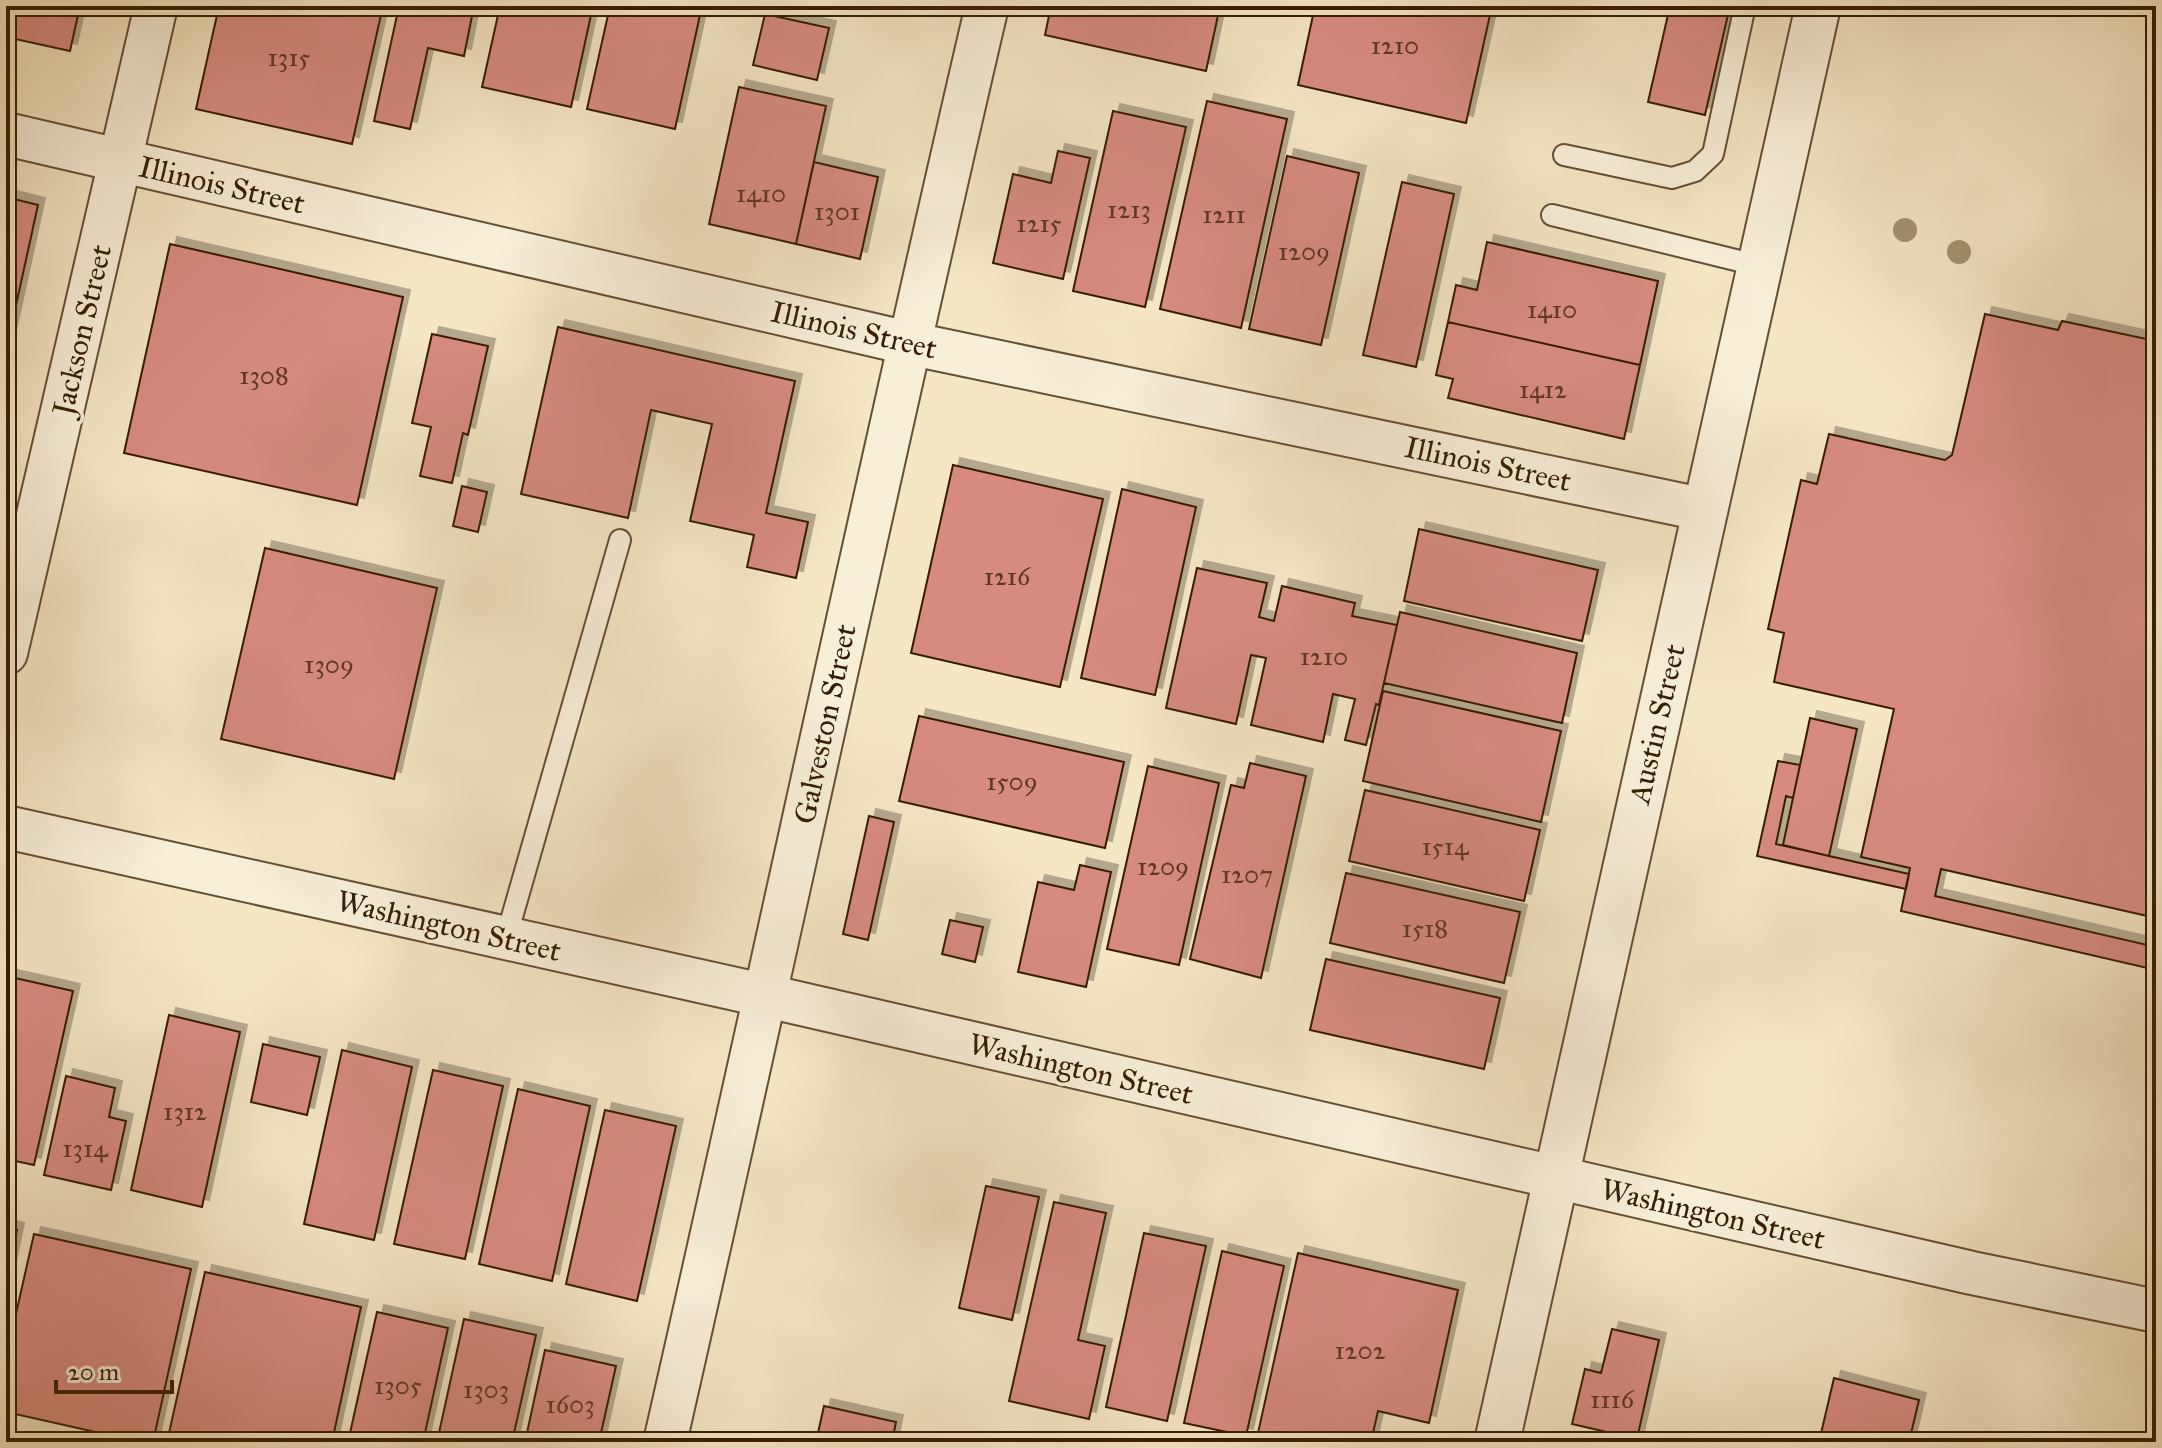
<svg xmlns="http://www.w3.org/2000/svg" width="2162" height="1448" viewBox="0 0 2162 1448" font-family="'IM FELL Great Primer',serif">
<defs>
<filter id="shadow"><feDropShadow dx="7" dy="-7" stdDeviation="0" flood-color="#0004"/></filter>
</defs>
<rect width="100%" height="100%" fill="#f5e6c4"/>
<filter id="stains"><feTurbulence type="fractalNoise" baseFrequency=".0025" numOctaves="4"/><feColorMatrix values="0 0 0 0 .2 0 0 0 0 .09 0 0 0 0 .02 0 0 0 .5 -.17"/></filter>
<radialGradient id="worn" r=".72"><stop offset=".6" stop-color="#630" stop-opacity="0"/><stop offset="1" stop-color="#630" stop-opacity=".3"/></radialGradient>
<path fill="#d78b80" stroke="#371d03" stroke-width="2" filter="url(#shadow)" d="M8 6H80L70 51 6 37Z
M219 6H383L352 144 196 109Z
M399 6H474L464 56 428 48 410 129 374 121Z
M500 6H593L571 107 482 87Z
M610 6H702L675 129 587 109Z
M1051 6H1220L1206 71 1045 35Z
M1315 6H1492L1466 123 1298 85Z
M1670 6H1730L1705 115 1648 102Z
M765 14 829 28 817 80 753 65Z
M739 87 826 106 796 244 709 224Z
M1207 101 1287 119 1241 328 1160 309Z
M1113 111 1186 127 1145 307 1073 291Z
M1058 151 1090 158 1063 279 993 263 1013 174 1051 183Z
M1287 156 1359 173 1321 345 1249 329Z
M814 162 878 177 860 259 796 244Z
M1402 182 1454 194 1416 367 1363 355Z
M6 197 38 205 6 351Z
M1487 242 1658 281 1640 365 1448 322 1456 285 1477 290Z
M170 244 403 297 357 505 124 453Z
M1985 314 2058 330 2062 321 2156 341V918L1941 869 1935 896 2156 947V970L1901 911 1910 868 1861 857 1894 709 1774 682 1784 633 1768 629 1801 480 1817 484 1829 434 1945 460 1952 455Z
M1448 322 1640 365 1624 439 1448 398 1453 379 1436 375Z
M558 327 795 381 766 513 808 522 796 578 747 567 754 535 690 521 712 424 651 410 628 518 521 494Z
M432 334 488 346 468 435 463 433 452 483 420 476 431 427 412 423Z
M953 465 1103 499 1060 687 911 653Z
M462 486 487 492 478 532 453 526Z
M1122 489 1196 507 1155 695 1081 678Z
M1419 529 1598 570 1582 641 1404 601Z
M265 548 437 588 394 779 221 739Z
M1197 568 1267 583 1259 617 1274 621 1282 586 1355 603 1352 616 1397 625 1379 705 1376 704 1366 745 1345 740 1355 699 1333 694 1323 742 1251 725 1266 658 1251 655 1236 724 1166 708Z
M1400 612 1577 653 1562 723 1384 683Z
M1383 691 1561 731 1541 822 1363 781Z
M919 716 1124 762 1105 848 899 801Z
M1810 718 1857 729 1829 856 1783 845Z
M1778 761 1800 765 1793 798 1786 796 1776 844 1909 874 1906 889 1757 856Z
M1250 763 1306 776 1261 978 1190 959 1231 785 1244 788Z
M1148 766 1219 783 1179 965 1107 949Z
M1365 790 1540 830 1524 901 1349 861Z
M869 816 894 822 868 940 843 934Z
M1080 865 1111 872 1086 987 1018 972 1038 882 1074 890Z
M1346 873 1520 912 1504 983 1330 943Z
M950 920 983 927 975 962 942 954Z
M1326 959 1500 998 1484 1069 1310 1030Z
M6 976 73 991 34 1165 6 1159Z
M169 1015 240 1032 202 1207 131 1190Z
M263 1044 320 1057 307 1115 251 1102Z
M342 1050 412 1067 374 1240 304 1224Z
M433 1070 503 1086 465 1259 394 1244Z
M66 1076 115 1088 109 1117 126 1121 111 1190 44 1175Z
M518 1089 590 1106 552 1281 479 1264Z
M605 1110 676 1126 637 1301 566 1284Z
M986 1186 1039 1197 1012 1320 959 1308Z
M1054 1202 1106 1213 1078 1340 1105 1346 1089 1419 1009 1401Z
M6 1227 17 1230 6 1282Z
M1144 1233 1206 1246 1167 1421 1106 1407Z
M34 1234 191 1269 153 1442H140L6 1412V1358Z
M1222 1251 1284 1266 1246 1436 1184 1423Z
M1298 1253 1458 1290 1429 1423 1378 1411 1371 1442H1256Z
M205 1272 361 1307 332 1442H167Z
M377 1312 448 1328 423 1442H348Z
M464 1319 536 1335 512 1442H437Z
M1612 1329 1659 1340 1637 1439 1572 1424 1585 1369 1601 1373Z
M545 1350 616 1366 599 1442H525Z
M1834 1378 1919 1400 1909 1442H1819Z
M824 1406 896 1422 892 1442H816Z"/>
<g fill="none" stroke-linecap="round" stroke-linejoin="round">
<g stroke="#664f33" stroke-width="24">
<path id="service" d="M1564 155 1672 178 1695 171 1713 154 1745 6
M1552 215 1760 266
M506 938 620 540"/>
</g>
<g stroke="#664f33" stroke-width="46">
<path id="minor" d="M6 134 908 343 1706 510
M6 653 156 6
M6 827 767 996 1972 1273 2156 1311
M665 1442C774 964 875 484 987 6"/>
</g>
<g stroke="#664f33" stroke-width="48">
<path id="tertiary" d="M1497 1442 1818 6"/>
</g>
<use href="#service" stroke="#f8efd9" stroke-width="20"/>
<use href="#minor" stroke="#f8efd9" stroke-width="42"/>
<use href="#tertiary" stroke="#f8efd9" stroke-width="44"/>
</g>
<g fill="#a49371">
<circle cx="1905" cy="230" r="12"/>
<circle cx="1959" cy="252" r="12"/>
</g>
<g text-anchor="middle" stroke-width="7" stroke-linejoin="round" paint-order="stroke">
<g font-size="26" fill="#5f3822">
<text x="1395" y="54">1210</text>
<text x="289" y="66">1315</text>
<text x="761" y="202">1410</text>
<text x="1129" y="218">1213</text>
<text x="837" y="220">1301</text>
<text x="1224" y="223">1211</text>
<text x="1039" y="232">1215</text>
<text x="1304" y="260">1209</text>
<text x="1552" y="318">1410</text>
<text x="264" y="384">1308</text>
<text x="1543" y="398">1412</text>
<text x="1007" y="585">1216</text>
<text x="1324" y="665">1210</text>
<text x="329" y="673">1309</text>
<text x="1012" y="790">1509</text>
<text x="1445" y="855">1514</text>
<text x="1163" y="875">1209</text>
<text x="1247" y="883">1207</text>
<text x="1425" y="937">1518</text>
<text x="185" y="1120">1312</text>
<text x="85" y="1157">1314</text>
<text x="1360" y="1359">1202</text>
<text x="398" y="1394">1305</text>
<text x="486" y="1398">1303</text>
<text x="1612" y="1408">1116</text>
<text x="570" y="1413">1603</text>
</g>
<g font-size="30" fill="#371d03" stroke="#f8efd9">
<text transform="translate(222 185) rotate(13)" y="10">Illinois Street</text>
<text transform="translate(82 330) rotate(-77)" y="10">Jackson Street</text>
<text transform="translate(854 330) rotate(13)" y="10">Illinois Street</text>
<text transform="translate(1488 464) rotate(12)" y="10">Illinois Street</text>
<text transform="translate(825 724) rotate(-78)" y="10">Galveston Street</text>
<text transform="translate(1657 724) rotate(-77)" y="10">Austin Street</text>
<text transform="translate(449 926) rotate(13)" y="10">Washington Street</text>
<text transform="translate(1081 1069) rotate(13)" y="10">Washington Street</text>
<text transform="translate(1713 1214) rotate(13)" y="10">Washington Street</text>
</g>
</g>
<rect width="2162" height="1448" fill="none" stroke="#f5e6c4" stroke-width="32"/>
<rect x="8" y="8" width="2146" height="1432" fill="none" stroke="#371d03" stroke-width="4"/>
<rect x="16" y="16" width="2130" height="1416" fill="none" stroke="#371d03" stroke-width="2"/>
<path d="M56 1380v12h116v-12" fill="none" stroke="#371d03" stroke-width="4"/>
<text x="68" y="1380" font-size="24" fill="#371d03" stroke="#f8efd9" stroke-width="6" paint-order="stroke">20 m</text>
<rect width="100%" height="100%" filter="url(#stains)"/>
<rect width="100%" height="100%" fill="url(#worn)"/>
</svg>
